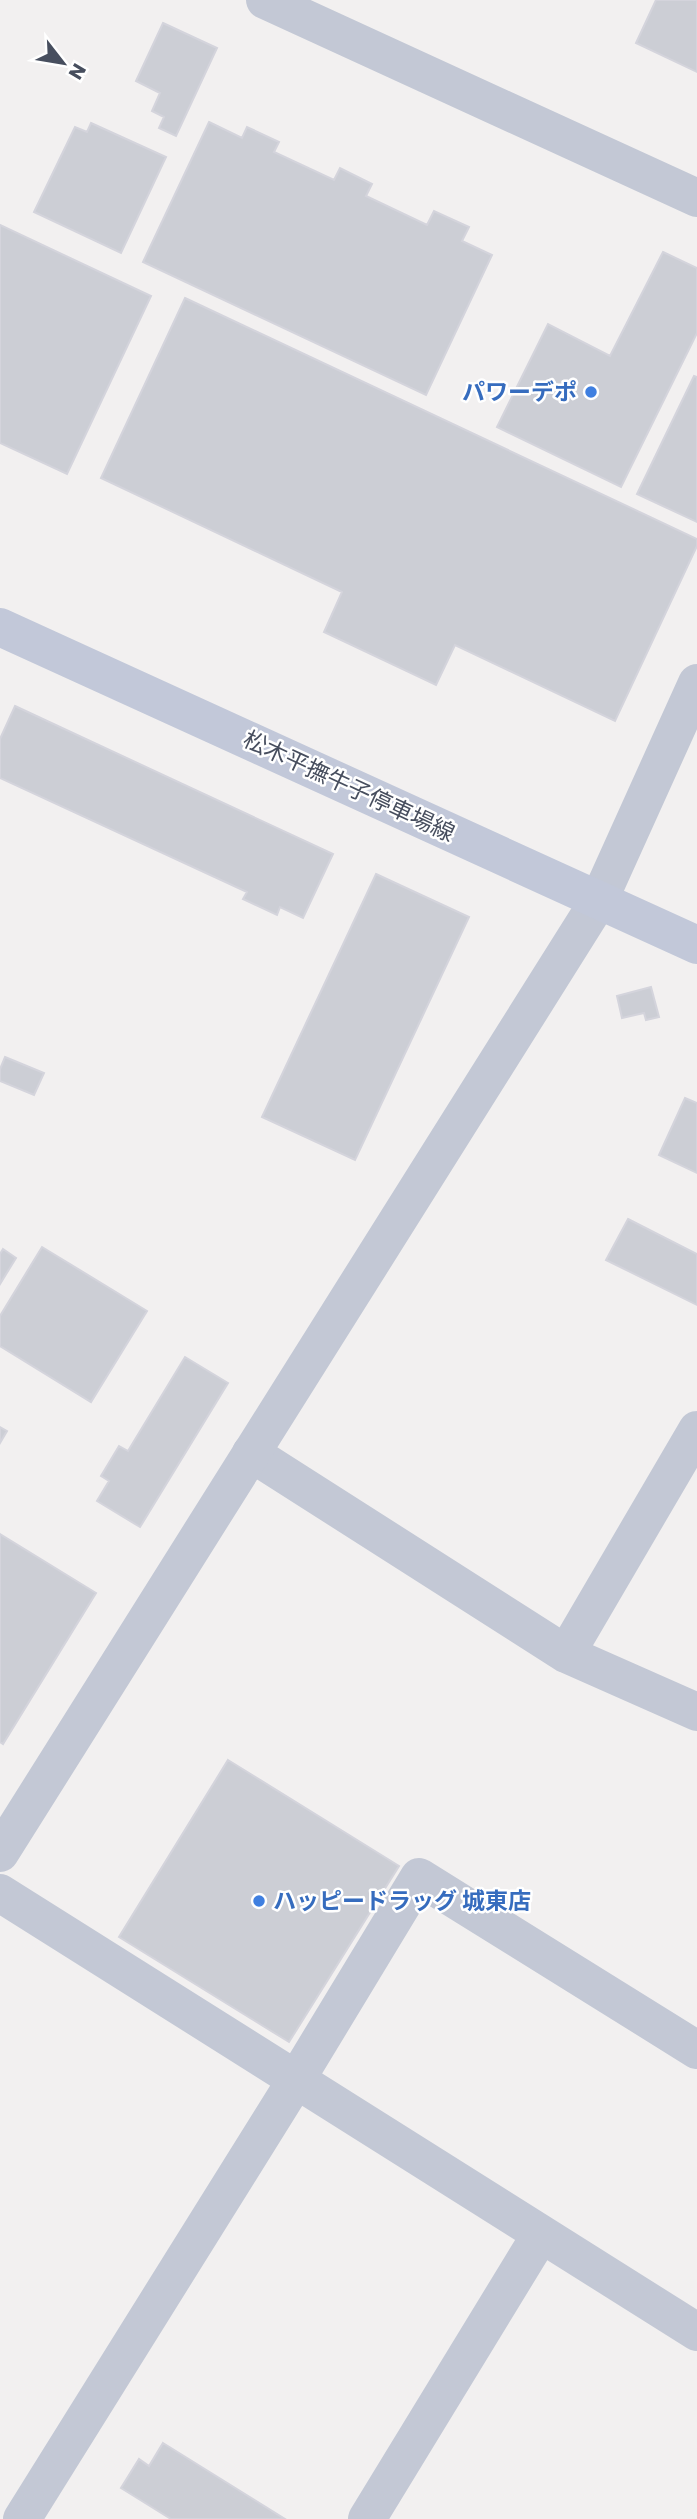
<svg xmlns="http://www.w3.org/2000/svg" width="697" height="2519" viewBox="0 0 697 2519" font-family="Poppins,'Noto Sans JP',sans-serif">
<rect width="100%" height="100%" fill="#f2f0f0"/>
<path fill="#ccced5" stroke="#d4d4dc" stroke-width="2" d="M656 0H697V72L636 43Z
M163 23 217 48 176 136 159 128 164 117 152 111 160 93 136 81Z
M209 122 242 138 247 127 279 142 274 152 334 180 340 168 372 184 366 196 427 225 434 211 469 227 462 241 492 255 426 395 143 262Z
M91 123 166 157 121 253 34 212 75 127 87 132Z
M0 225 151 296 67 474 0 443Z
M663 252 697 268V333L621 487 497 427 548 324 610 356Z
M185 298 697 539V546L615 721 455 645 436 685 324 632 342 592 101 478Z
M694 376 697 377V522L637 494Z
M15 706 333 854 303 918 280 907 277 915 243 899 247 892 0 778V739Z
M376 874 469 917 355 1160 262 1117Z
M651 987 659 1017 646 1020 644 1013 622 1018 617 996Z
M5 1057 44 1073 34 1095 0 1081V1069Z
M685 1098 697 1103V1173L659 1155Z
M628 1219 697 1254V1305L606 1260Z
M42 1247 147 1311 91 1402 0 1346V1316Z
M3 1249 16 1258 0 1284V1254Z
M185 1357 228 1383 140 1527 97 1501 109 1481 101 1476 119 1446 128 1451Z
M0 1427 7 1431 0 1443Z
M0 1534 96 1593 3 1744 0 1742Z
M228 1760 399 1866 289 2042 119 1937Z
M163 2443 285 2519H171L121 2488 139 2459 149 2466Z"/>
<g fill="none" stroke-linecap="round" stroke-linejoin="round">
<path stroke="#c3c8d5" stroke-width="38" d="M251 1453 566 1654 697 1712
M566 1654 697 1430
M0 1893 697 2332
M22 2519 296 2080 419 1877 697 2050
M367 2519 541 2234"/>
<path stroke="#c3c8d5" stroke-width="38" d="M265 0 697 198
M0 1853 599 900 697 683"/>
<path stroke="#c2c8d9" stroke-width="38" d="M0 627 697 945"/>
</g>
<g fill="#3f7fe0" stroke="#fff" stroke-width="2.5">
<circle cx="591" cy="392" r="7"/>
<circle cx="259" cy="1901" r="7"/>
</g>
<g text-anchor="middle" stroke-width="5" stroke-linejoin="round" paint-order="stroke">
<g font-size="23" font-weight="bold" fill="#366cbe" stroke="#fff" text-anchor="end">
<text x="577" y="400">パワーデポ</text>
<text x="273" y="1909" text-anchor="start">ハッピードラッグ 城東店</text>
</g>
<g font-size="23" fill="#474e5e" stroke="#fff">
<text transform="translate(349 786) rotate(25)" y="8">松木平撫牛子停車場線</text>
</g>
</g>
<g transform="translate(63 63) rotate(121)" stroke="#ffffff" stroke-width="5" paint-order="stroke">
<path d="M0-5L12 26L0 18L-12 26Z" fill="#474e5e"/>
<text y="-10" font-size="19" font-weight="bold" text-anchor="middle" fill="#474e5e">N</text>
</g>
</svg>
